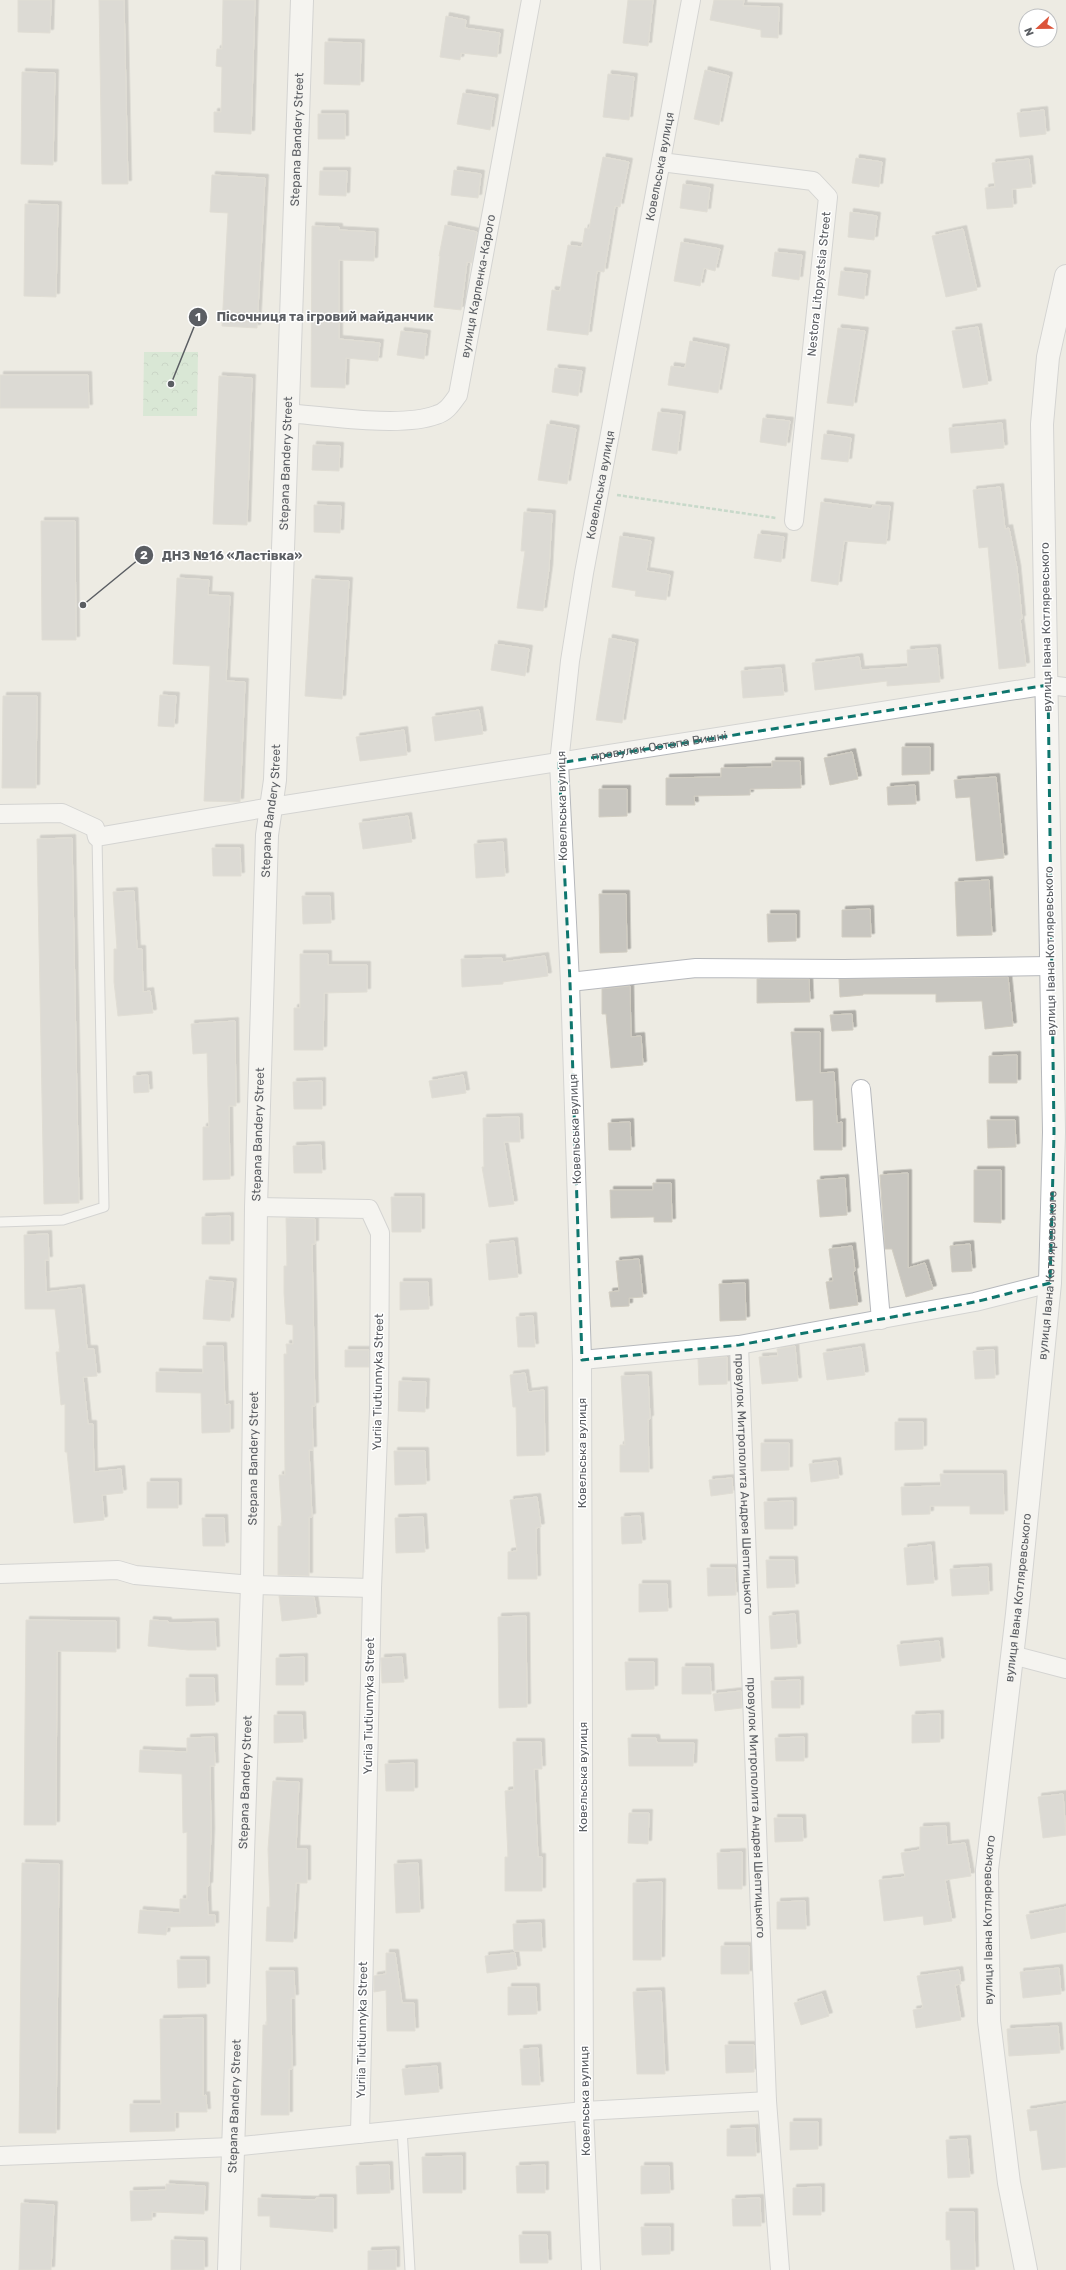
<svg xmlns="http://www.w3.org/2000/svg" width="1066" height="2270" viewBox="0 0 1066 2270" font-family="Rubik,sans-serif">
<defs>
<pattern id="park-crowns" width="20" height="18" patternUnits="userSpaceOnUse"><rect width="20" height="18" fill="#c1e3c4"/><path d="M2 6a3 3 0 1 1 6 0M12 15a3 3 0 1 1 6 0" fill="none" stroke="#a0bba3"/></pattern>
<filter id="shadow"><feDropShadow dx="3.5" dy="-3.5" stdDeviation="0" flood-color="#0004"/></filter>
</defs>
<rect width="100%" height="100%" fill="#edebe3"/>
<path fill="url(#park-crowns)" d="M144 352H198L197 416H143Z"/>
<path fill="#c8c6c0" stroke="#d1cdc2" filter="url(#shadow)" d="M18 0H51L50 33 18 32Z
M99 0H124L128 184H102Z
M223 0H255L251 134 214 132V112H221L222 67 216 66 217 49H222Z
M628 0H653L648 46 623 43Z
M714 0H744L743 6 779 7 778 38 761 37V30L710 20Z
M446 16 466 20 465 28 500 33 497 57 461 53 460 60 440 57Z
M325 42 361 43 360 85 324 84Z
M705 70 729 76 719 125 694 119Z
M22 72 55 73 53 165 21 164Z
M608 74 634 77 629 120 603 117Z
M463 93 495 98 490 130 457 124Z
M1044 110 1046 134 1020 137 1017 113Z
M318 114H345V139H318Z
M603 157 629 162 620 207 615 206 604 272 597 271 588 335 547 330 552 290 560 291 568 245 582 247 585 228 589 229Z
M856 158 882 162 879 187 852 183Z
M1029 159 1032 187 1012 189 1013 207 987 209 985 188 995 187 992 163Z
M454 170 481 174 478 198 451 195Z
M320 171H347L346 196 319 195Z
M212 175 265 178 257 328 222 326 228 213 210 212Z
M683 184 710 188 707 212 680 208Z
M25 204 58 205 56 297 24 296Z
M850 212 877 216 874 240 848 237Z
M445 225 477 232 472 263 467 262 461 310 434 307 440 256H439Z
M312 226 339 227V230L375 232 374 261 339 260V339L380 343 378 361 346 358 345 388 311 387Z
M963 229 977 290 946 297 932 236Z
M681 242 720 249 715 271 704 268 700 286 674 281Z
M775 252 802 255 799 280 772 276Z
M841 271 867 274 864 299 838 295Z
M978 327 988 384 963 388 952 331Z
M838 328 865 331 853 406 827 403Z
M401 331 427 334 424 359 397 355Z
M690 341 726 348 718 393 668 385 671 366 685 368Z
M555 368 582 371 578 396 552 392Z
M0 375H88L89 408H0Z
M219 376 252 378 247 525 213 524Z
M658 412 682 415 677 454 652 450Z
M763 418 790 421 786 446 760 442Z
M1002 423 1004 448 951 453 949 428Z
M547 424 576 429 567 484 538 480Z
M824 434 851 438 848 462 821 459Z
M313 445 340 446 339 471 312 470Z
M1000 487 1005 529 1009 528 1017 568 1022 619H1020L1026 666 999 669 988 547 979 548 973 490Z
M821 502 872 509 873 505 890 506 886 544 844 541 838 585 811 581Z
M314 505 341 506 340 533 314 532Z
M524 512 552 514 549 569 543 611 517 608 525 551H521Z
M41 521H75L76 640H42Z
M758 534 784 537 781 562 754 558Z
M620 536 651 541 646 571 670 575 666 600 635 596 636 591 612 587Z
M177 578 209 580 208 595 230 596 226 681 245 682 240 802 204 801 210 666 173 664Z
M312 579 349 581 342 699 305 696Z
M609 638 635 643 622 723 596 720Z
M495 644 529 649 525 676 491 670Z
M937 648 940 682 887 686V681L815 690 812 663 859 657 861 670 908 667 907 650Z
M781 668 784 695 743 698 741 671Z
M160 695 176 696 174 727 158 726Z
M3 696H37L36 788H2Z
M479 710 483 734 435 741 432 717Z
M404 730 407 755 360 761 356 737Z
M902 747H930V774L902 775Z
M852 752 858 779 830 785 824 758Z
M772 761H800L801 788 750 789V795L694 796 695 805H666V778L721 777V768L772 767Z
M996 777 1004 858 976 861 970 797 956 798 954 780Z
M915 785 916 804 888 805 887 787Z
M599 789H627V816L599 817Z
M408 816 412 842 363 849 359 823Z
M72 838 79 1203 44 1204 37 839Z
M503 842 505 876 476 878 474 844Z
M212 848H240L241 876H213Z
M989 880 992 935 957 936 955 882Z
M134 891 137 949H142L143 992 150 991 153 1013 118 1016 114 982V949H117L113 892Z
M599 894H626L627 952 600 953Z
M302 896H330L331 923 303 924Z
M870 909 871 937H842V910Z
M767 914H796V941L768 942Z
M300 954H328V965H367V992L324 993 323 1050H294V1008H300Z
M545 956 548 976 503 982V984L462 987 461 959 502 958V962Z
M1008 977 1013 1026 985 1029 982 1001 936 1002V994H863V995L840 997 839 979Z
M757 979H809L810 1002 757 1003Z
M630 986 631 1037 641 1036 643 1065 611 1068 606 1014H602V989Z
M852 1014 853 1030 832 1031 830 1015Z
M235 1021 236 1106H229L230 1179 203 1180V1127H209L207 1053 193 1054 191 1024Z
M791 1032H820V1073L834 1072 837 1123 842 1122V1150H814L813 1100 796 1101Z
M1017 1055V1083H989V1056Z
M148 1075 149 1092 134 1093 133 1076Z
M463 1075 466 1093 432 1098 429 1081Z
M322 1081V1109H294L293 1082Z
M519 1117 520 1142H504L514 1204 489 1207 482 1167H484L483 1118Z
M987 1120H1015L1016 1147 988 1148Z
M630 1122 631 1150H609L608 1123Z
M321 1145 322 1173H294L293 1146Z
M974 1170H1001V1223L974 1222Z
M908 1173V1268L925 1263 933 1289 906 1297 892 1249H885L880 1175Z
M845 1178 847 1215 820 1217 817 1180Z
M653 1183H671L672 1222H654V1217L611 1218 610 1190H653Z
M391 1197H421V1232H392Z
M230 1216V1244H202V1217Z
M286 1218 315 1219V1244H312L315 1406H312L313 1450H309L312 1517H309V1576L278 1575V1526H282L279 1475H285L284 1354H287L286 1344H293V1325L286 1324 284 1293V1266H287Z
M48 1234 49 1260H45L46 1292 81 1288 87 1349H94L97 1376 83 1377 88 1424H93L94 1472 121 1469 123 1493 102 1495 104 1520 74 1523 67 1452H65V1404L61 1405 56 1352H60L55 1309H25L24 1235Z
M514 1241 518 1277 489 1280 486 1244Z
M970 1244 972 1271 952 1272 950 1246Z
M852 1246 855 1271 853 1272 858 1305 830 1309 826 1282 833 1281 829 1249Z
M639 1259 643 1297 629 1298V1306L611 1307 609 1292 619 1291 616 1261Z
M206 1280 233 1282 230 1321 203 1319Z
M400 1282H428L429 1309 400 1310Z
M745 1283 746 1320 720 1321 719 1284Z
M533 1316 535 1347H518L516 1317Z
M203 1346H223L225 1405 230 1404V1432L202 1433 201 1393 156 1392V1372L203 1373Z
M795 1346 798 1381 762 1384 759 1357 778 1356 777 1349Z
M861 1347 865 1375 827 1380 823 1353Z
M345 1350H369V1367H345Z
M994 1350 995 1378 975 1379 973 1351Z
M727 1357V1384L699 1385 698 1359Z
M525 1373 528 1392 544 1390 545 1455 517 1456 516 1407H513L510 1375Z
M648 1375 650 1419H648L649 1472H620V1445H625L621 1376Z
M399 1381 426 1382 425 1412 398 1411Z
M895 1422H923V1449L895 1450Z
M761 1443H789V1470L761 1471Z
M394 1451H425L426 1484 395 1485Z
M837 1461 839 1478 811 1482 809 1464Z
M940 1474H1003L1004 1514H970V1506H930V1514L902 1515 901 1487 941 1486Z
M732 1478 733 1493 711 1496 709 1480Z
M147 1482H178V1508H147Z
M537 1497 541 1527 536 1528 537 1579H508V1552L517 1551 510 1500Z
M793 1501V1529H765L764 1502Z
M640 1516 642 1543 622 1544 621 1517Z
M423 1517 425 1552 396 1553 395 1518Z
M202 1518H224L225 1546H203Z
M931 1545 934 1583 907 1585 904 1548Z
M766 1560H794L795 1587 767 1588Z
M988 1567 989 1594 952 1596 950 1569Z
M707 1568H735L736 1595 708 1596Z
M639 1584H667L668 1611 639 1612Z
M279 1596 314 1597 317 1617 282 1621Z
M795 1614 797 1647 771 1649 769 1616Z
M526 1616 527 1707 499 1708 498 1617Z
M26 1620 116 1621V1652L57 1651 56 1825H24Z
M150 1620 168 1621V1623L215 1622 216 1650H188L148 1646Z
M939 1641 941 1661 900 1666 897 1645Z
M304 1657V1685H276V1658Z
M402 1657 404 1682 382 1683 381 1658Z
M625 1662H654V1689L626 1690Z
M682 1667H710L711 1694H682Z
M186 1678H214L215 1705 186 1706Z
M800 1680V1708H772L771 1681Z
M741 1691 742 1708 715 1711 713 1694Z
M940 1714V1742L912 1743V1715Z
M274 1715H302L303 1742 274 1743Z
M214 1737 215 1766H210L211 1832 209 1886H207L208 1915H215V1926L167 1927 166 1935 138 1933 140 1910 180 1913V1899H187V1832L183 1833 182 1774 139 1772 140 1750 187 1752V1738Z
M804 1737V1761H776L775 1738Z
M628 1738H656L657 1743H694L693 1766H629Z
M513 1742H541L542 1769H534L538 1857H542V1891H505V1857H508L505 1791 514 1790Z
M414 1763V1791H386L385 1764Z
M273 1781 299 1782 296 1849H307V1883H296L293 1942 266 1941 267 1907H270L268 1849Z
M1063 1794 1066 1835 1043 1838 1038 1797Z
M629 1813H649L648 1844 628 1843Z
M774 1818H802L803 1841 775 1842Z
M946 1826 947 1845 965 1843 971 1876 945 1880 952 1921 924 1925 923 1916 884 1921 879 1880 905 1877 901 1853 920 1850V1827Z
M742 1852V1889H718L717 1853Z
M22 1863 59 1864 56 2133H19Z
M418 1863 420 1912 396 1913 394 1864Z
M662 1882 661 1960H633V1883Z
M805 1901 806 1929H777V1902Z
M1066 1907V1932L1031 1939 1026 1915Z
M541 1923 542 1951H514L513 1924Z
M721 1946H749V1974H721Z
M386 1953H395L402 2003H414L415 2031H387L386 1990 374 1992V1976L386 1974Z
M515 1953 517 1969 487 1973 485 1956Z
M177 1960H206V1987L178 1988Z
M1059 1968 1061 1994 1023 1998 1020 1972Z
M959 1970 961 1984 955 1985 961 2020 916 2028 913 2010 923 2008 917 1976Z
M266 1971H294L295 1998H291L292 2069H289V2115H261L263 2025H267Z
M508 1987H536L537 2014 508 2015Z
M661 1991 665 2074H637L633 1992Z
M822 1994 829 2016 801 2025 794 2003Z
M203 2018V2096L206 2095 207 2112H175V2131L130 2132V2104H161L160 2019Z
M1058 2026 1060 2053 1009 2056 1007 2029Z
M725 2045H754V2072L726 2073Z
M538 2048 540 2085H522L520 2049Z
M437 2066 439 2092 405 2095 402 2069Z
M1066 2104V2167L1042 2170 1037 2130 1030 2131 1027 2110Z
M790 2122H818V2149L790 2150Z
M755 2128 756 2156H727V2129Z
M967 2139 970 2177 948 2178 946 2140Z
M462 2156V2193H423L422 2157Z
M389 2165 390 2193 357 2194 356 2166Z
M545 2165V2193H517L516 2166Z
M641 2166H669L670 2193 641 2194Z
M166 2184 205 2186 204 2214 152 2212V2220L131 2221 130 2191 166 2190Z
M821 2187V2215H793V2188Z
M258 2198 316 2200V2198H333V2232L270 2227V2216H258Z
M760 2198 761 2226H733L732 2199Z
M21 2203 54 2205 51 2270H19Z
M946 2212H974L975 2270H951L950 2240H946Z
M641 2227H670V2254L642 2255Z
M519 2235H547L548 2263H520Z
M171 2240 204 2241V2270H171Z
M396 2250V2270H368V2251Z"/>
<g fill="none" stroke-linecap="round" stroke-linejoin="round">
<g stroke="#b6b8bc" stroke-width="11">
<path id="service" d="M0 1222 63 1220 104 1207 97 837
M402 2128 410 2270"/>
</g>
<g stroke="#b6b8bc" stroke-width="20">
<g id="minor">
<path d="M661 162 813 181 828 197 794 521"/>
<path id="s1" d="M287 413C325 416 402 428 436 415 447 412 452 403 458 395L531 0"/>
<path id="s2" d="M0 814 62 813 95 828 97 837 271 807 1048 685 1066 687"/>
<path d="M570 982 696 968 844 969 1050 966"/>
<path d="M861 1089 881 1320"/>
<path d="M256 1207 369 1209 380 1233 379 1409 372 1588 360 2134"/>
<path id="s3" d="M739 1345 767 2101 780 2270"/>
<path d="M582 1360 739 1345 975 1302 1050 1283"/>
<path d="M0 1574 118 1570 135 1575 252 1585 372 1588"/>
<path d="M1012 1655 1066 1669"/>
<path d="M0 2156 232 2147 584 2111 767 2101"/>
<path id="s4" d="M591 2270 584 2111 582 1360 570 982 559 763 570 661 584 573 691 0"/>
</g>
</g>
<g stroke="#b6b8bc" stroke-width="24">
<g id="tertiary">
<path id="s5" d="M229 2270 252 1585 256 1207 267 835 275 780 302 0"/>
<path id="s6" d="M1026 2270 1009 2183 989 2021 987 1870 1017 1614 1050 1283 1054 1132 1042 424 1048 357 1066 276"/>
</g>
</g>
<path stroke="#9bc3aa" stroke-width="2.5" stroke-dasharray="4 2" stroke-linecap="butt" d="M617 495 776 518"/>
<use href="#service" stroke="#fff" stroke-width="9"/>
<use href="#minor" stroke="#fff" stroke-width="18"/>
<use href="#tertiary" stroke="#fff" stroke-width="22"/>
</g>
<path d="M0 0H1066V2270H0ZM1048 685 1054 1132 1050 1283 975 1302 739 1345 582 1360 570 982 559 763Z" fill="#edebe3" fill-opacity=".55" fill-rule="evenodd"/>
<path fill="none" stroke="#0f766e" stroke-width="3" stroke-dasharray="8 5" stroke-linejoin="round" d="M1048 685 1054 1132 1050 1283 975 1302 739 1345 582 1360 570 982 559 763Z"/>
<g text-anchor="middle" stroke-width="3" stroke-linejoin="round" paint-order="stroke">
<g font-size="12" fill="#5b5e63" stroke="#fff">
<text dy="4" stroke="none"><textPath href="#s5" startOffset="2132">Stepana Bandery Street</textPath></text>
<text dy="4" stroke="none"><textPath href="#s4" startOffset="2113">Ковельська вулиця</textPath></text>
<text transform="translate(819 284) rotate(-84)" y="4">Nestora Litopystsia Street</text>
<text dy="4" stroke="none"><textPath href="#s1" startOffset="291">вулиця Карпенка-Карого</textPath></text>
<text dy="4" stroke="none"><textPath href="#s5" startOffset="1808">Stepana Bandery Street</textPath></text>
<text dy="4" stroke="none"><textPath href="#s4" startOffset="1789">Ковельська вулиця</textPath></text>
<text transform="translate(1046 627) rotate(-91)" y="4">вулиця Івана Котляревського</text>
<text dy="4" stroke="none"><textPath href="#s2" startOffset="677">провулок Остапа Вишні</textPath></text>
<text transform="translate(562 806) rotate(-91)" y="4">Ковельська вулиця</text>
<text dy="4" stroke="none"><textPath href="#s5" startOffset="1460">Stepana Bandery Street</textPath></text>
<text transform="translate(1050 951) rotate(-91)" y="4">вулиця Івана Котляревського</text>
<text transform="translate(575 1129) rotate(-92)" y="4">Ковельська вулиця</text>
<text dy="4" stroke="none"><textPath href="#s5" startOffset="1136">Stepana Bandery Street</textPath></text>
<text dy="4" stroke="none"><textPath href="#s6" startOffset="1001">вулиця Івана Котляревського</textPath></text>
<text transform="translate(378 1382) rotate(-89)" y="4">Yuriia Tiutiunnyka Street</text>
<text transform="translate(582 1453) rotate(-90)" y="4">Ковельська вулиця</text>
<text dy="4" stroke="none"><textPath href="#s5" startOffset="812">Stepana Bandery Street</textPath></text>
<text dy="4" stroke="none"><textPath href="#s3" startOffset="139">провулок Митрополита Андрея Шептицького</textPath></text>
<text dy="4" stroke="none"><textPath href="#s6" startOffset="677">вулиця Івана Котляревського</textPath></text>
<text transform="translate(369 1706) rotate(-89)" y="4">Yuriia Tiutiunnyka Street</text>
<text transform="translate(583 1777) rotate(-90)" y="4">Ковельська вулиця</text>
<text dy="4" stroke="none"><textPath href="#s5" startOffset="488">Stepana Bandery Street</textPath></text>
<text dy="4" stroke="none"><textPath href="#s3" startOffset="463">провулок Митрополита Андрея Шептицького</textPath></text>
<text dy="4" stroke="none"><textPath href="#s6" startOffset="353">вулиця Івана Котляревського</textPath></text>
<text transform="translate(362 2030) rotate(-89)" y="4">Yuriia Tiutiunnyka Street</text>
<text transform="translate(585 2101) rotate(-91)" y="4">Ковельська вулиця</text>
<text dy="4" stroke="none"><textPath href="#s5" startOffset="164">Stepana Bandery Street</textPath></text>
</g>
</g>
<path fill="none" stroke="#5b5e63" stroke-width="1.5" d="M171 384L198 317M83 605L144 555"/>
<g fill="#5b5e63" stroke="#fff" stroke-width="1.5">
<circle cx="171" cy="384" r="4"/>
<circle cx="83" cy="605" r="4"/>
<circle cx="198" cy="317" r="10"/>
<circle cx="144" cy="555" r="10"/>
</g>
<g font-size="12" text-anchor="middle" font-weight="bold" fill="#fff">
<text x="198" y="321">1</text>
<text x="144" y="559">2</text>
</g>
<g font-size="13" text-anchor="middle" font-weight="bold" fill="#5b5e63" stroke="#fff" stroke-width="3" stroke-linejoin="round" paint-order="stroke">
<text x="325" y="321">Пісочниця та ігровий майданчик</text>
<text x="232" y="560">ДНЗ №16 «Ластівка»</text>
</g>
<g transform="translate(1038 28) rotate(248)"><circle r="19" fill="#ffffff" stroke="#bdbfc1"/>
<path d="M0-3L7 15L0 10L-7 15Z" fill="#dc543a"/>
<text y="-6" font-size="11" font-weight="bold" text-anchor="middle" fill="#5b5e63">N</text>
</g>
</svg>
